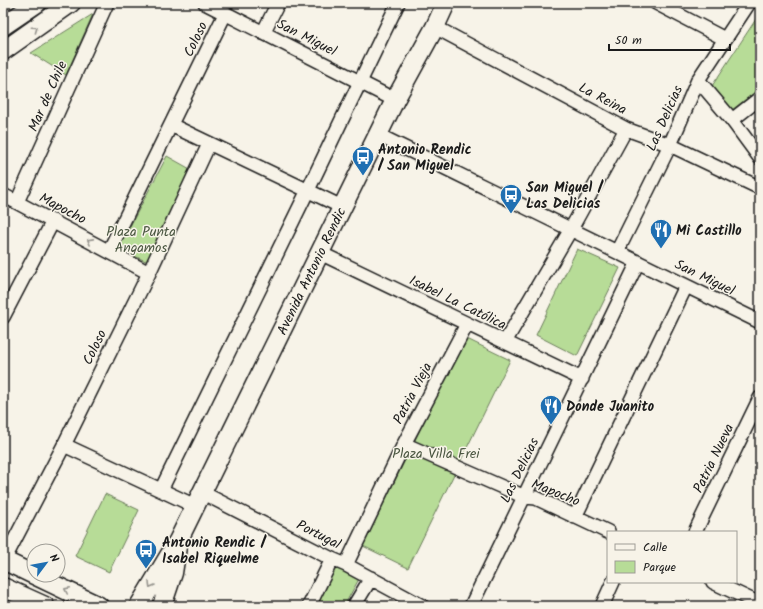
<svg xmlns="http://www.w3.org/2000/svg" width="763" height="609" viewBox="0 0 763 609" font-family="Kalam,sans-serif">
<rect width="100%" height="100%" fill="#f7f3e8"/>
<filter id="ink" filterUnits="userSpaceOnUse"><feTurbulence type="fractalNoise" baseFrequency=".025" numOctaves="2"/><feDisplacementMap in="SourceGraphic" scale="8" xChannelSelector="R" yChannelSelector="G"/><feConvolveMatrix kernelMatrix="1 2 1 2 8 2 1 2 1" color-interpolation-filters="sRGB"/></filter>
<g filter="url(#ink)">
<path fill="#b7dc97" stroke="#6a7c5a" d="M760 13V88L732 110 712 86Z
M93 14 66 75 31 53Z
M167 156 192 170 148 262 118 249Z
M577 249 620 268 577 356 536 335Z
M465 338 510 360 408 568 363 546Z
M105 494 139 510 109 572 75 556Z
M332 566 359 579 344 606H314Z"/>
<g fill="none" stroke-linecap="round" stroke-linejoin="round">
<g stroke="#1c1c1c" stroke-width="16">
<path id="street" d="M205 3 395 100
M656 3 725 39
M435 27 626 129 670 145 760 188
M263 33 278 3
M698 80 732 120 760 158
M732 120 760 98
M171 125 342 207
M378 135 760 322
M3 195 149 273
M17 202 107 3
M109 251 225 14
M617 252 670 145 698 80 749 3
M320 253 582 379
M3 317 53 221
M505 342 571 229 626 129
M404 444 525 497 536 498 608 532
M64 445 195 506
M161 490 308 190 398 3
M201 492 332 559 346 565 422 606
M575 517 686 286
M695 532 760 398
M3 562 64 445 149 273 209 144
M346 565 404 444 467 324
M713 582 760 604
M309 606 332 559
M354 606 371 578
M471 606 638 262
M602 606 613 582"/>
</g>
<g stroke="#1c1c1c" stroke-width="21">
<path id="secondary" d="M3 26 37 3
M3 51 71 3
M3 560 34 575
M34 575 99 606
M3 587 45 606
M139 606 178 541 395 100 435 27 446 3
M162 606 173 573 177 547"/>
</g>
<use href="#street" stroke="#f7f3e8" stroke-width="13"/>
<use href="#secondary" stroke="#f7f3e8" stroke-width="18"/>
</g>
<defs><path id="oneway-chevron" d="M-2-3.5L2.5 0L-2 3.5" fill="none" stroke-width="1.6" stroke-linecap="round" stroke-linejoin="round"/></defs>
<g stroke="#94928c">
<use href="#oneway-chevron" transform="translate(35 29) rotate(-35)"/>
<use href="#oneway-chevron" transform="translate(90 241) rotate(-152)"/>
<use href="#oneway-chevron" transform="translate(151 585) rotate(120)"/>
<use href="#oneway-chevron" transform="translate(67 590) rotate(-154)"/>
</g>
</g>
<defs>
<g id="bus-pin" transform="scale(1.15)"><path d="M0 17L-7.5 6A9.5 9.5 0 1 1 7.5 6Z" fill="#1f6fb2" stroke="#f7f3e8"/><path d="M-5-6H5V4H4V6H2V4H-2V6H-4V4H-5ZM-3.5-4V0h7V-4ZM-3.5 1.2v1.5H-2V1.2ZM2 1.2v1.5H3.5V1.2Z" fill="#fff"/></g>
<g id="restaurant-pin" transform="scale(1.15)"><path d="M0 17L-7.5 6A9.5 9.5 0 1 1 7.5 6Z" fill="#1f6fb2" stroke="#f7f3e8"/><path d="M-5-6h1v4h1v-4h1v4h1v-4h1v5L-1.5 .5V6h-2V.5L-5-1ZM5-6V6H3V1.5H1.5Q1.5-4 5-6Z" fill="#fff"/></g>
</defs>
<g fill-rule="evenodd">
<use href="#bus-pin" x="363" y="157"/>
<use href="#bus-pin" x="511" y="195"/>
<use href="#restaurant-pin" x="661" y="230"/>
<use href="#restaurant-pin" x="551" y="406"/>
<use href="#bus-pin" x="146" y="550"/>
</g>
<g text-anchor="middle" stroke-width="3" stroke-linejoin="round" paint-order="stroke">
<g font-size="14" fill="#1c1c1c" stroke="#f7f3e8">
<text transform="translate(307 37) rotate(27)" y="5">San Miguel</text>
<text transform="translate(195 39) rotate(-64)" y="5">Coloso</text>
<text transform="translate(47 96) rotate(-66)" y="5">Mar de Chile</text>
<text transform="translate(603 98) rotate(28)" y="5">La Reina</text>
<text transform="translate(664 118) rotate(-66)" y="5">Las Delicias</text>
<text transform="translate(63 208) rotate(28)" y="5">Mapocho</text>
<text transform="translate(311 271) rotate(-64)" y="5">Avenida Antonio Rendic</text>
<text transform="translate(705 277) rotate(26)" y="5">San Miguel</text>
<text transform="translate(458 302) rotate(26)" y="5">Isabel La Católica</text>
<text transform="translate(94 347) rotate(-64)" y="5">Coloso</text>
<text transform="translate(412 393) rotate(-62)" y="5">Patria Vieja</text>
<text transform="translate(713 458) rotate(-64)" y="5">Patria Nueva</text>
<text transform="translate(519 470) rotate(-64)" y="5">Las Delicias</text>
<text transform="translate(556 492) rotate(22)" y="5">Mapocho</text>
<text transform="translate(319 534) rotate(27)" y="5">Portugal</text>
</g>
<g font-size="14" font-weight="bold" fill="#1c1c1c" stroke="#f7f3e8" text-anchor="start">
<text x="378" y="154">Antonio Rendic<tspan x="378" dy="16">/ San Miguel</tspan></text>
<text x="526" y="192">San Miguel /<tspan x="526" dy="16">Las Delicias</tspan></text>
<text x="676" y="235">Mi Castillo</text>
<text x="566" y="411">Donde Juanito</text>
<text x="162" y="547">Antonio Rendic /<tspan x="162" dy="16">Isabel Riquelme</tspan></text>
</g>
<g font-size="14" fill="#4a5641" stroke="#f7f3e8">
<text x="141" y="236">Plaza Punta<tspan x="141" dy="16">Angamos</tspan></text>
<text x="436" y="458">Plaza Villa Frei</text>
</g>
</g>
<rect width="763" height="609" fill="none" stroke="#f7f3e8" stroke-width="16"/>
<rect x="8" y="8" width="747" height="593" fill="none" stroke="#1c1c1c" stroke-width="1.5" filter="url(#ink)"/>
<rect x="607" y="531" width="130" height="52" fill="#f7f3e8" stroke="#9f9d96"/>
<rect x="615" y="544" width="20" height="6" fill="#f7f3e8" stroke="#9f9d96"/>
<text x="643" y="551" font-size="12" fill="#1c1c1c">Calle</text>
<rect x="615" y="561" width="20" height="12" fill="#b7dc97" stroke="#9f9d96"/>
<text x="643" y="571" font-size="12" fill="#1c1c1c">Parque</text>
<g transform="translate(46 563) rotate(58)"><circle r="19" fill="#f7f3e8" stroke="#9f9d96"/>
<path d="M0-3L7 15L0 10L-7 15Z" fill="#1f6fb2"/>
<text y="-6" font-size="11" font-weight="bold" text-anchor="middle" fill="#1c1c1c">N</text>
</g>
<path d="M609 44v6h121v-6" fill="none" stroke="#1c1c1c" stroke-width="2"/>
<text x="615" y="44" font-size="12" fill="#1c1c1c" stroke="#f7f3e8" stroke-width="3" paint-order="stroke">50 m</text>
</svg>
